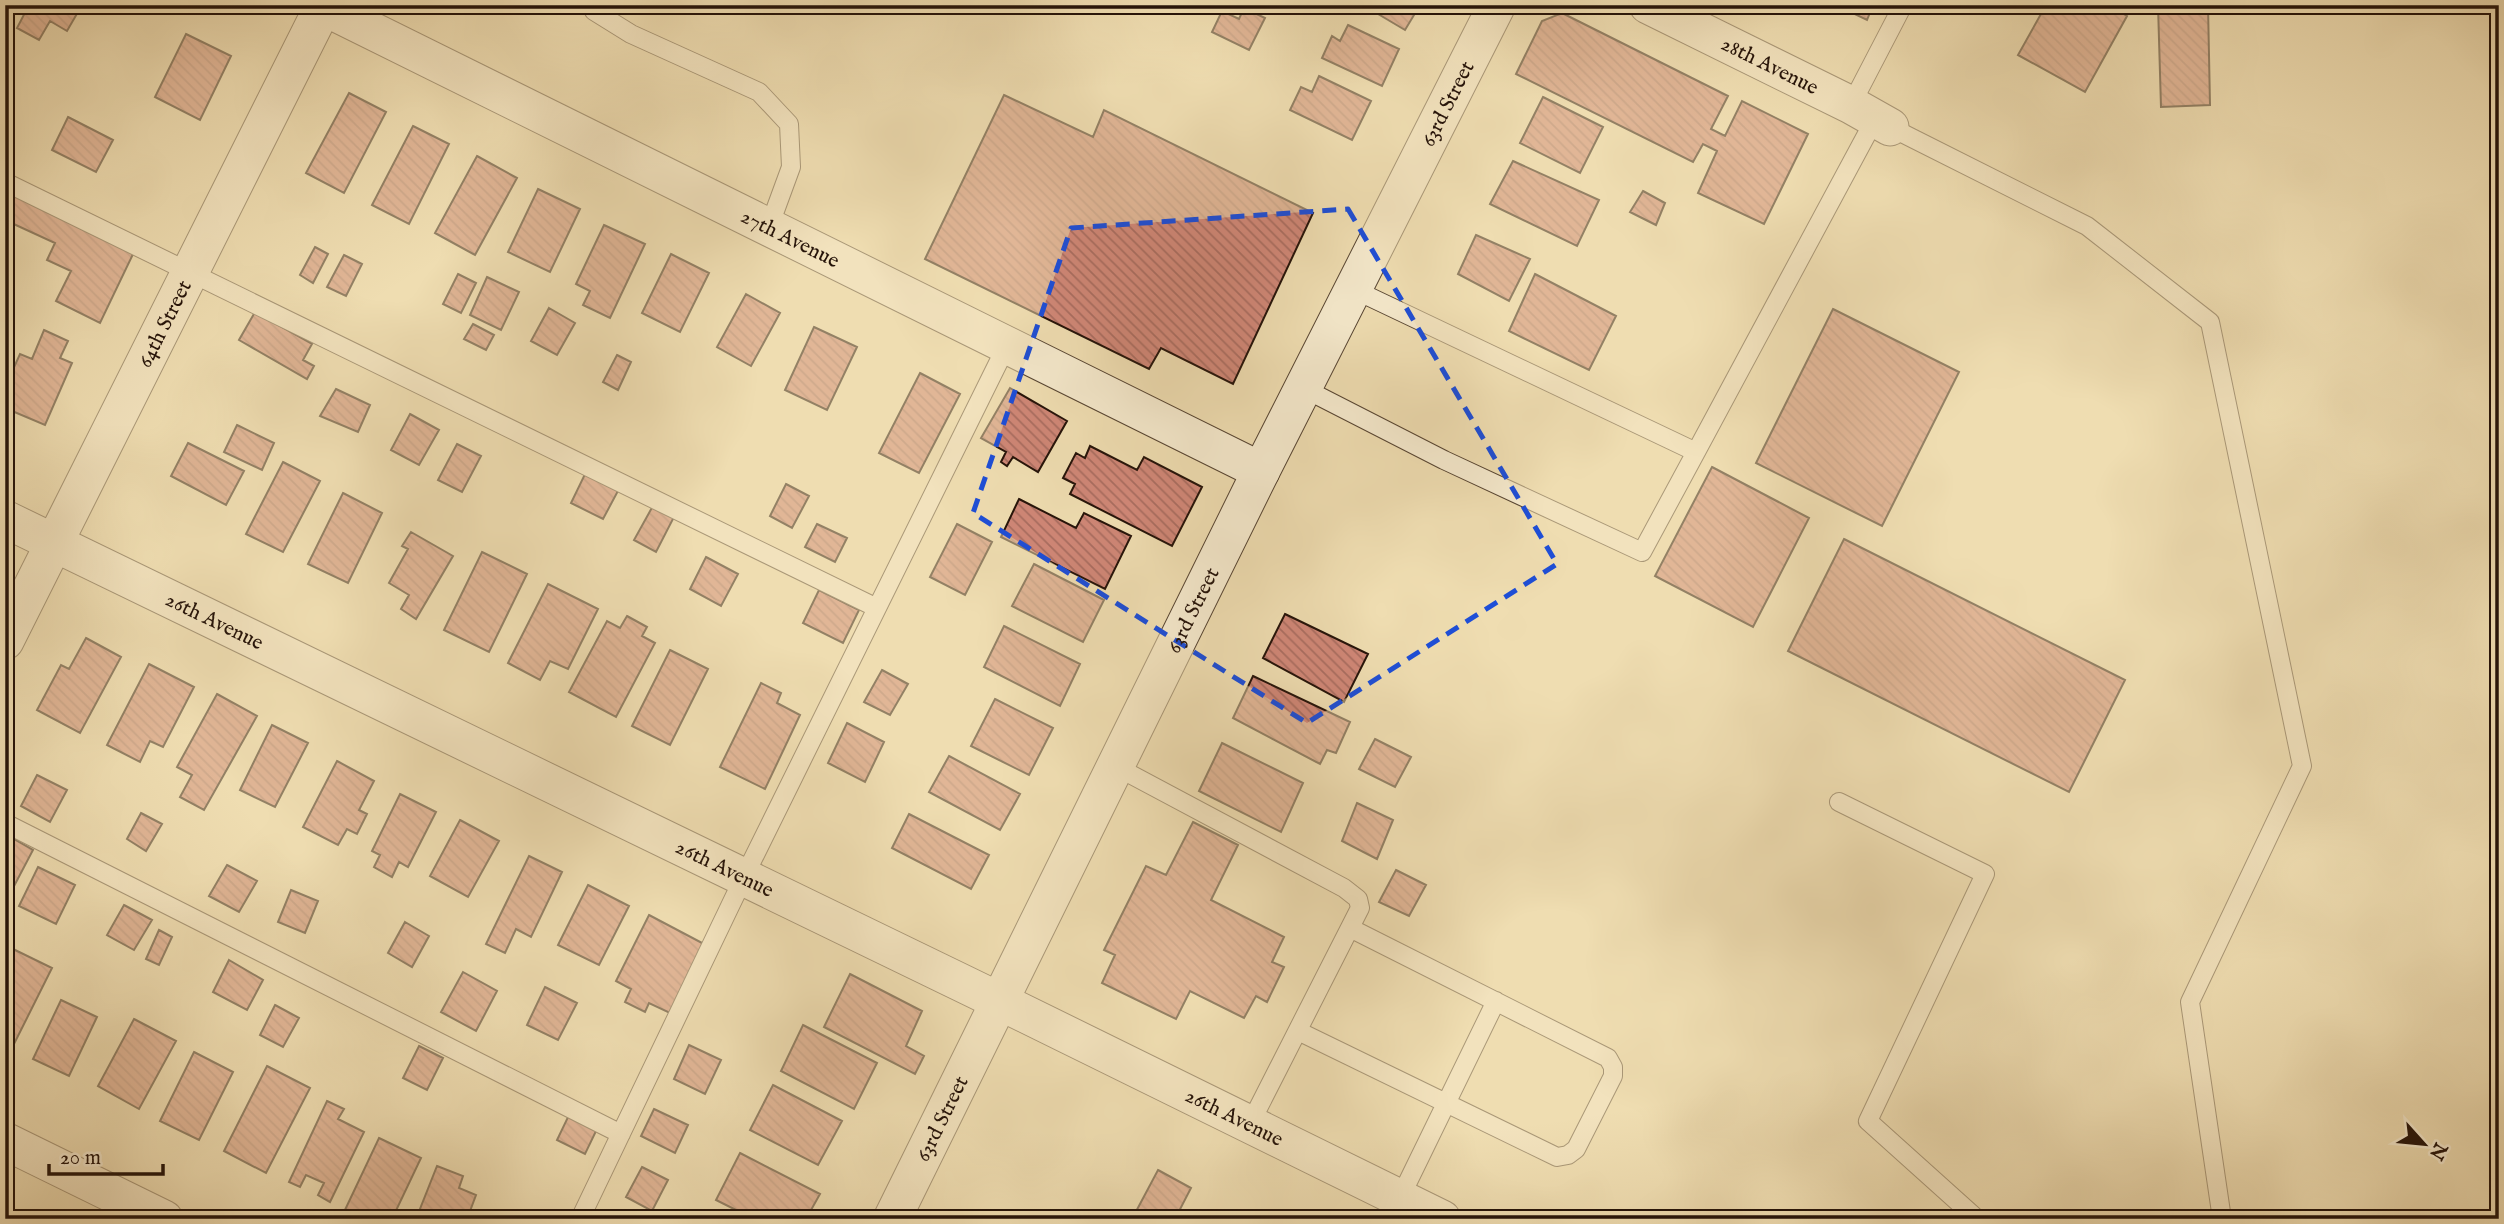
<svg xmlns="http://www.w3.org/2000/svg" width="2504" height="1224" viewBox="0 0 2504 1224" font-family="'IM FELL English',serif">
<defs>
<pattern id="building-back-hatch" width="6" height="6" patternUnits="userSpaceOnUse" patternTransform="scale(1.75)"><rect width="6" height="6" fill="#d08777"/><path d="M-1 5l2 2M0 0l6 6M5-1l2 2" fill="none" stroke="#a96d60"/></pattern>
</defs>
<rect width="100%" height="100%" fill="#efddb1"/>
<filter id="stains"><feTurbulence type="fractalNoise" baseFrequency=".00286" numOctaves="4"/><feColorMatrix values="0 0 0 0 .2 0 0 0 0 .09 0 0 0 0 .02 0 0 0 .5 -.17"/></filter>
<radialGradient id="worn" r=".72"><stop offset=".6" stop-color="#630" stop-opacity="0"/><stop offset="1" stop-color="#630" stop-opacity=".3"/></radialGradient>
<path fill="url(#building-back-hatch)" stroke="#251309" stroke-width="2" d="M29 5H82L67 31 50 21 39 40 17 28Z
M1363 5H1420L1405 30Z
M1836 5H1873L1867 20Z
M2046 5H2109L2127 16 2085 92 2018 55Z
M2158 5H2208L2210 105 2161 107Z
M1244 8 1265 18 1249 50 1212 32 1222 11 1239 19Z
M1562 13 1728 96 1711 129 1725 136 1742 101 1808 134 1764 224 1698 193 1717 151 1703 144 1693 162 1516 74 1542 21Z
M1348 25 1399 49 1382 86 1322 58 1332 36 1340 41Z
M186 34 231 56 200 120 155 97Z
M1319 76 1371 101 1352 140 1290 110 1301 87 1312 92Z
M349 93 386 112 344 193 306 173Z
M1004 95 1093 137 1104 110 1313 213 1233 384 1161 348 1149 369 925 259Z
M1543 97 1603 127 1580 173 1520 143Z
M68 117 113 140 96 172 52 150Z
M413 126 449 144 409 224 372 205Z
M477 156 517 178 475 255 435 233Z
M1513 161 1599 200 1577 246 1490 204Z
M538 189 580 209 550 272 508 252Z
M8 191 134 252 100 323 56 301 71 271 47 260 55 243 5 220V196Z
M1643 191 1665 203 1656 225 1630 212Z
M604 225 645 244 610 318 583 305 590 291 576 284Z
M1476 235 1530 259 1509 301 1458 274Z
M315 247 328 254 313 283 300 275Z
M671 254 709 273 680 332 642 313Z
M344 255 362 264 346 296 327 287Z
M458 274 476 283 461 313 443 304Z
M1535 274 1616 316 1589 370 1509 331Z
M487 277 519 292 501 330 470 315Z
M746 294 780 313 751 366 717 347Z
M549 308 575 323 557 355 531 341Z
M1833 309 1959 372 1882 526 1756 463Z
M255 312 312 344 303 360 314 366 307 379 239 340Z
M473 324 494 335 486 350 464 339Z
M814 327 857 347 827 410 785 390Z
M44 330 68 341 60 358 72 363 45 425 5 408V387L20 354 32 359Z
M617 355 631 362 618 390 603 382Z
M920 373 960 394 919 473 879 453Z
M1010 388 1067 421 1038 472 1013 457 1007 466 1001 462 1006 452 981 438Z
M336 389 370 405 358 432 320 416Z
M410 414 439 430 419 465 391 450Z
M237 425 274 443 262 470 224 452Z
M188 443 244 471 226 505 171 476Z
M457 444 481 456 462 492 438 480Z
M1090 446 1137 470 1144 457 1202 487 1172 546 1070 494 1075 484 1063 478 1076 453 1085 458Z
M283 462 320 481 283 552 246 534Z
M1712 467 1809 518 1753 627 1655 576Z
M586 472 619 489 603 519 571 503Z
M786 484 809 496 792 528 770 516Z
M343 493 382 513 348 583 308 564Z
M1019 499 1076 528 1084 513 1131 536 1105 589 1001 537Z
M654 504 675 515 656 552 634 540Z
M817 524 847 538 835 562 805 547Z
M957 524 992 542 965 595 930 577Z
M411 532 453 556 416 619 401 609 409 595 389 583 408 549 402 546Z
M1844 539 2125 680 2069 792 1788 651Z
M482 552 527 574 489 652 444 630Z
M706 557 738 574 721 606 690 589Z
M1034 564 1104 600 1083 642 1012 606Z
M548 584 598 609 568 669 550 661 540 680 508 663Z
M819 590 859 610 843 643 803 623Z
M1285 614 1368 654 1344 702 1263 658Z
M627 616 647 627 642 636 655 643 616 717 569 692 607 621 620 628Z
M1004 626 1080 664 1060 706 984 667Z
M86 638 121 657 80 733 37 710 61 665 69 669Z
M670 650 708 669 670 745 632 726Z
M149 664 194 687 163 747 150 741 140 762 107 745Z
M882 670 908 684 890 715 864 702Z
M1253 676 1350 722 1336 753 1327 750 1320 764 1233 718Z
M761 683 781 693 777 703 800 715 765 789 720 767Z
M217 694 257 716 204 810 180 797 192 775 177 767Z
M995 699 1053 728 1029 775 971 746Z
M847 723 884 742 865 782 828 763Z
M272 725 308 743 275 807 240 790Z
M1375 739 1411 757 1395 787 1359 769Z
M1222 743 1303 783 1281 832 1199 791Z
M949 756 1020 794 1000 830 929 792Z
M337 761 374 781 359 810 367 814 357 834 347 829 338 845 303 827Z
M37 775 67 790 50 822 21 806Z
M400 794 436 812 408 867 399 862 392 877 374 867 380 855 372 851Z
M1357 803 1393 820 1377 859 1342 841Z
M141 813 162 824 146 851 127 839Z
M909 814 989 855 971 889 892 848Z
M460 820 499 841 468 897 430 876Z
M1193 822 1238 845 1211 900 1284 937 1272 962 1284 967 1267 1002 1256 996 1244 1018 1190 991 1176 1019 1102 983 1115 955 1104 950 1146 866 1166 875Z
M5 834 33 850 13 888 5 883Z
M529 856 562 872 531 937 516 929 505 953 486 944Z
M227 865 257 881 239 912 209 896Z
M38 867 75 885 56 924 19 906Z
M1396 870 1426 885 1409 916 1379 902Z
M588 885 629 906 599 965 558 945Z
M291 890 318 901 305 933 278 922Z
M124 905 152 920 134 950 107 935Z
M649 915 704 944 670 1013 649 1003 645 1012 625 1002 631 989 616 981Z
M405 922 429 936 412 967 388 953Z
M159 930 172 937 159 965 146 959Z
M11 948 52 968 11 1050 5 1047V961Z
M229 960 263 980 247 1010 213 992Z
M463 972 497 991 476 1031 441 1012Z
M850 974 922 1011 906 1046 924 1056 915 1074 824 1027Z
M545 987 577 1003 558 1040 527 1025Z
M61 1000 97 1017 69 1076 33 1059Z
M275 1005 299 1018 283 1047 260 1035Z
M134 1019 176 1041 139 1109 98 1086Z
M803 1025 877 1063 854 1109 781 1071Z
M689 1045 721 1060 705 1094 674 1079Z
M419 1046 443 1058 427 1090 403 1078Z
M194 1052 233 1072 199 1140 160 1121Z
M267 1066 310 1088 266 1173 224 1151Z
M773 1085 842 1121 818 1165 750 1130Z
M327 1101 344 1109 338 1119 364 1132 330 1202 318 1195 324 1183 306 1175 300 1187 289 1182Z
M654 1109 688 1125 675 1153 641 1136Z
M569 1115 597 1129 585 1154 557 1140Z
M379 1138 421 1158 392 1219H360L344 1212Z
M740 1153 820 1194 806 1219H754L716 1200Z
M437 1166 463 1176 459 1188 476 1195 467 1219H416Z
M642 1167 668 1180 652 1211 626 1197Z
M1158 1170 1191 1188 1175 1219H1132Z"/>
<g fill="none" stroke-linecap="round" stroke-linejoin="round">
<g stroke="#584633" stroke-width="20">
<path id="service" d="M594 5V11L631 34 759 92 789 124 791 167 769 227
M1851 105 1903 5
M1890 127 2087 226 2210 322 2302 766 2190 1002 2222 1219
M5 182 877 608
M1353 289 1696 452 1875 119
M1303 388 1444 460 1642 552 1696 452
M1115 766 1344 888 1358 899 1360 908 1250 1124
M1839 802 1985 874 1868 1121 1977 1219
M5 823 621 1134
M1298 1031 1557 1157 1568 1155 1576 1149 1613 1076V1067L1608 1058 1350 928
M1400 1198 1496 1001
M580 1219 744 877 1007 345"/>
</g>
<g stroke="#584633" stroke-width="39">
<g id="minor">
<path id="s1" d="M320 5 1261 471"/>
<path id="s2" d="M1648 5 1851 105 1890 127"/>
<path id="s3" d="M5 519 999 1001 1442 1219"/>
<path id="s4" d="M5 641 324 5"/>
<path d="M5 1141 164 1219"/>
<path id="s5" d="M892 1219 1261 471 1497 5"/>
</g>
</g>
<use href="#service" stroke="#f5e9cc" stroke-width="18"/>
<use href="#minor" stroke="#f5e9cc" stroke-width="37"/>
</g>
<path d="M0 0H2504V1224H0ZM1348 209 1557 564 1307 723 973 513 1071 228Z" fill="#efddb1" fill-opacity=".55" fill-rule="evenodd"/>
<path fill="none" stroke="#1d4ed8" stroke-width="5" stroke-dasharray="14 9" stroke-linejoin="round" d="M1348 209 1557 564 1307 723 973 513 1071 228Z"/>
<g text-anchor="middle" stroke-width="5" stroke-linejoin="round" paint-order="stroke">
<g font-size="21" fill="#251309" stroke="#f5e9cc">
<text dy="7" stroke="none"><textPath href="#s2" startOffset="136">28th Avenue</textPath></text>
<text dy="7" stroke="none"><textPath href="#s5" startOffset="1246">63rd Street</textPath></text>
<text dy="7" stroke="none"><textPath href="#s1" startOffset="525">27th Avenue</textPath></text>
<text dy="7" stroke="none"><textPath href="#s4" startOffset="355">64th Street</textPath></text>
<text dy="7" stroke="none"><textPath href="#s5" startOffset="679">63rd Street</textPath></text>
<text dy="7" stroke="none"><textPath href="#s3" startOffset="233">26th Avenue</textPath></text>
<text dy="7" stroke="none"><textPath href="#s3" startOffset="800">26th Avenue</textPath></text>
<text dy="7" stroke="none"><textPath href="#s3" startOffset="1367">26th Avenue</textPath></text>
<text dy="7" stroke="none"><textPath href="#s5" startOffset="112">63rd Street</textPath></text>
</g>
</g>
<rect width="2504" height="1224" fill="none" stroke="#efddb1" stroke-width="28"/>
<rect x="7" y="7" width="2490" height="1210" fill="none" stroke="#251309" stroke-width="3.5"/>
<rect x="14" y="14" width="2476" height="1196" fill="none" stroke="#251309" stroke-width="2"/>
<g transform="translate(2424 1144) rotate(117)" stroke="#f5e9cc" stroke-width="5" paint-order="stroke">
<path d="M0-5L12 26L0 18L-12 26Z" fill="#251309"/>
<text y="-10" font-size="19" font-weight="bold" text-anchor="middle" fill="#251309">N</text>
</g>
<path d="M49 1164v10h114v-10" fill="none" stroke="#251309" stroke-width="3.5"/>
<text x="60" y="1164" font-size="21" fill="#251309" stroke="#f5e9cc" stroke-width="5" paint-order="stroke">20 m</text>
<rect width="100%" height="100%" filter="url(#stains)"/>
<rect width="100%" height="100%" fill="url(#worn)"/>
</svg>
